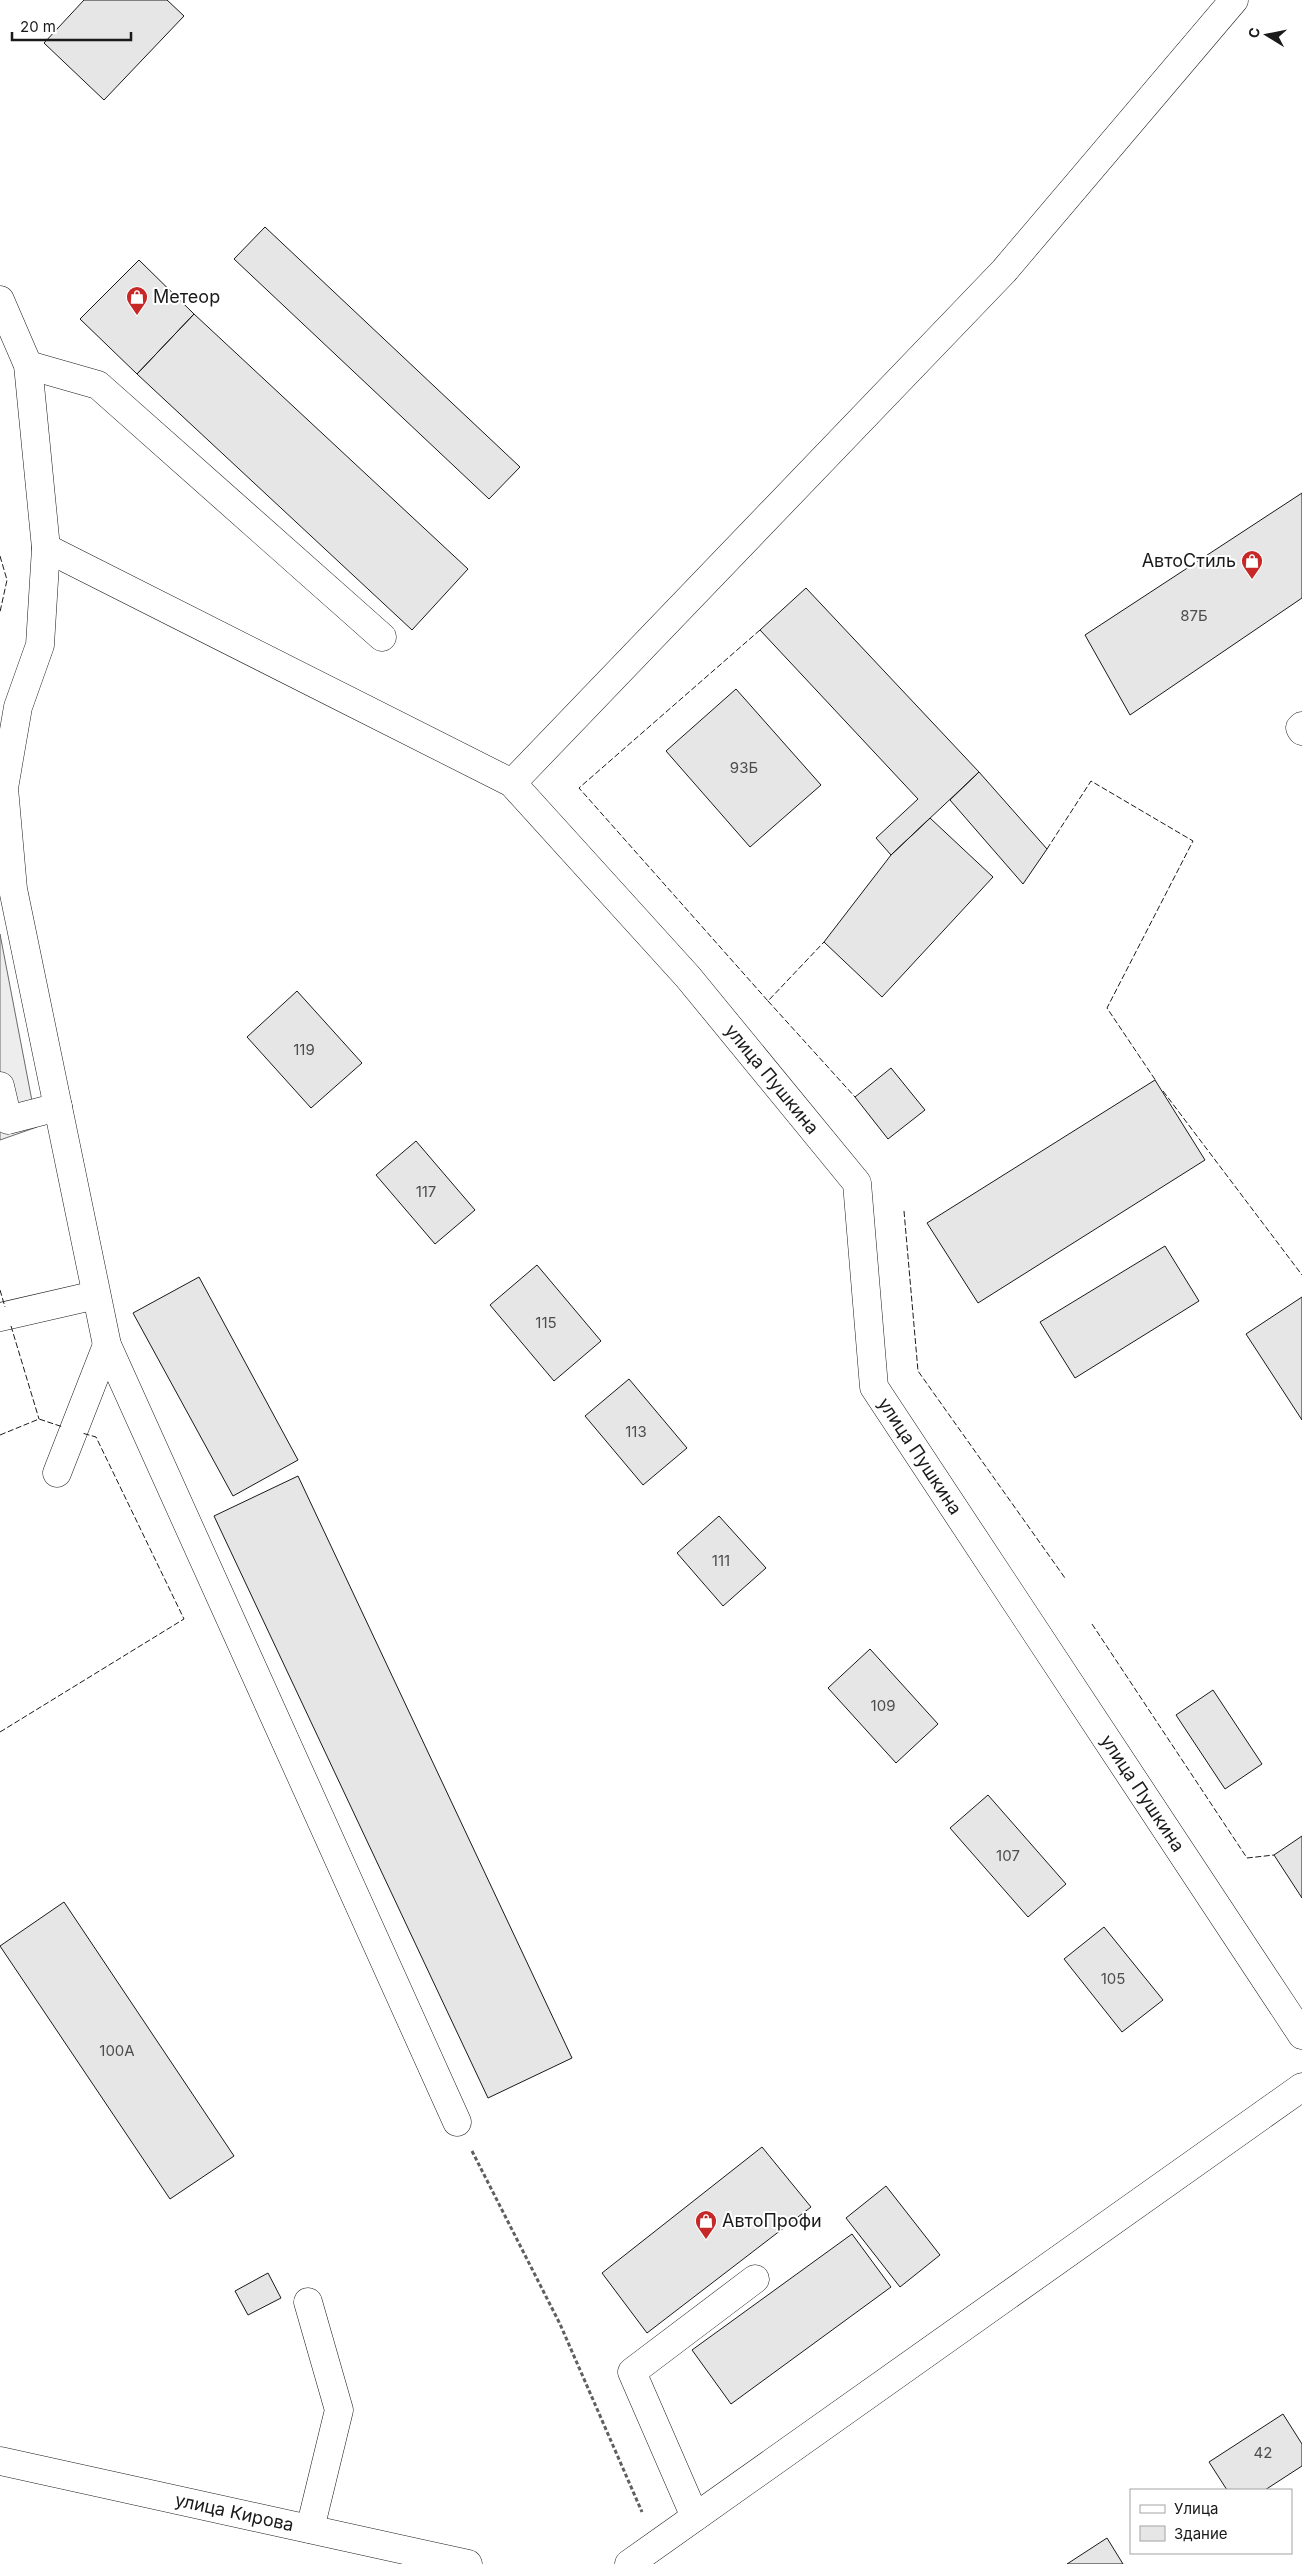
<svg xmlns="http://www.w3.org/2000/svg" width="1302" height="2564" viewBox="0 0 1302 2564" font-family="Inter,sans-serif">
<rect width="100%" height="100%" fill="#fff"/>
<path fill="#ededed" stroke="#6a6a6a" d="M0 934 37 1127 0 1140Z"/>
<path fill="#e6e6e6" stroke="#1a1a1a" d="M84 0H167L184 16 104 100 44 43Z
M265 227 520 467 489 499 234 259Z
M139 260 194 314 137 374 80 319Z
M194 314 468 569 412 630 137 374Z
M1302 493V598L1130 715 1085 635Z
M806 588 979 772 891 855 876 838 918 799 760 630Z
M736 689 821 785 750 847 666 751Z
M979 772 1047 849 1023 884 950 800Z
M930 818 993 877 882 997 824 942 891 855Z
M297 991 362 1063 311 1108 247 1037Z
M891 1068 925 1110 888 1139 855 1097Z
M1155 1080 1205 1160 978 1303 927 1223Z
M416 1141 475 1210 435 1244 376 1175Z
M1165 1246 1199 1301 1075 1378 1040 1322Z
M537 1265 601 1341 554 1381 490 1305Z
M199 1277 298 1460 233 1496 133 1313Z
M1302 1297V1420L1246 1334Z
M629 1379 687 1448 643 1485 585 1416Z
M298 1476 572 2058 488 2098 214 1516Z
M719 1516 766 1568 723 1606 677 1553Z
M870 1649 938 1724 896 1763 828 1688Z
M1213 1690 1262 1764 1225 1789 1176 1715Z
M988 1795 1066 1884 1028 1917 950 1828Z
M1302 1836V1898L1274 1855Z
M64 1902 234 2156 170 2199 0 1946Z
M1104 1927 1163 2000 1122 2032 1064 1959Z
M762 2147 811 2207 647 2333 602 2273Z
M886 2186 940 2255 900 2287 846 2218Z
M852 2234 891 2287 731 2404 692 2350Z
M268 2273 281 2298 248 2315 235 2291Z
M1283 2414 1302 2444V2466L1265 2490H1227L1209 2462Z
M1107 2538 1123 2564H1067Z"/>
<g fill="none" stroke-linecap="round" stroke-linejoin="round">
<g stroke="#1a1a1a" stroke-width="29">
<g id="minor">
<path d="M0 300 28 365 46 548 40 645 18 707 4 788 13 889 107 1345 457 2122"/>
<path d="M28 365 98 385 382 637"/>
<path id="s1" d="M46 548 512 783 688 977 857 1183 874 1387 1302 2035"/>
<path d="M1302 726 1300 728 1302 731"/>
<path d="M512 783 1004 271 1234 0"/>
<path d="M0 1086 8 1120 58 1107"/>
<path d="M0 1317 96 1295"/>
<path d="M57 1473 107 1345"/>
<path d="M308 2302 339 2410 310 2529"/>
<path d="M695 2517 632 2372 755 2279"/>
<path d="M629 2564 1302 2087"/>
</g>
</g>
<g stroke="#1a1a1a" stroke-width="29">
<g id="major">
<path id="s2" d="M0 2461 468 2564"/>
</g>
</g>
<path stroke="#5f5f5f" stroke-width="3" stroke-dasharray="4 2.5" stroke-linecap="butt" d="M472 2151 560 2324 642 2512"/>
<use href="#minor" stroke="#fff" stroke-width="28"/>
<use href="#major" stroke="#fff" stroke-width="28"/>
<path stroke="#1a1a1a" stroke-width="1" stroke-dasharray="6 2.5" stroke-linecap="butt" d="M0 556 7 580 0 612
M760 630 579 788 768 1001 824 942
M1047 849 1091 781 1193 841 1107 1008 1156 1081
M768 1001 855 1097
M1163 1091 1302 1275
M904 1211 918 1371 1065 1578
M0 1290 5 1307
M11 1326 39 1419
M0 1435 39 1419 63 1427
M1092 1624 1247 1858 1274 1855
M0 1732 184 1619 96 1437 82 1433"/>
</g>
<defs>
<g id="shop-pin" transform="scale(1.125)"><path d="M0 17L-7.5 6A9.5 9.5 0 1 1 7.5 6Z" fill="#c62828" stroke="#fff"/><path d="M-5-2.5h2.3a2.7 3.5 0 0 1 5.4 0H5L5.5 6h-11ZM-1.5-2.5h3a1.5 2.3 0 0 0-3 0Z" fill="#fff"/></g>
</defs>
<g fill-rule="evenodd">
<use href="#shop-pin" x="137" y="297"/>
<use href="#shop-pin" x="1252" y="561"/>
<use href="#shop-pin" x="706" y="2221"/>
</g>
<g text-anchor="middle" stroke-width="4" stroke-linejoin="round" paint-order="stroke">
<g font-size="15" fill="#4d4d4d">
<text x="1194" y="621">87Б</text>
<text x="744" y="773">93Б</text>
<text x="304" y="1055">119</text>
<text x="426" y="1197">117</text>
<text x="546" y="1328">115</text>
<text x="636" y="1437">113</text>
<text x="721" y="1566">111</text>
<text x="883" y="1711">109</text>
<text x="1008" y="1861">107</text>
<text x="1113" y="1984">105</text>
<text x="117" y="2056">100А</text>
<text x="1263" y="2458">42</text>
</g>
<g font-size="18" fill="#1a1a1a" stroke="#fff" text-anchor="start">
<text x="153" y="303">Метеор</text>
<text x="1236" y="567" text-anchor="end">АвтоСтиль</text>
<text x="722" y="2227">АвтоПрофи</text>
</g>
<g font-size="18" fill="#1a1a1a" stroke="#fff">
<text dy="6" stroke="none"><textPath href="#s1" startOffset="916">улица Пушкина</textPath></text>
<text dy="6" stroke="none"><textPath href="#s1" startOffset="1338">улица Пушкина</textPath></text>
<text dy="6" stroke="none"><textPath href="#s1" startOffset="1742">улица Пушкина</textPath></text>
<text dy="6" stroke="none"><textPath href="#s2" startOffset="240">улица Кирова</textPath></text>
</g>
</g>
<rect x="1130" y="2489" width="162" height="65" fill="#ffffff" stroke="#a3a3a3"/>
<rect x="1140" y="2505" width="25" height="8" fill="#ffffff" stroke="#a3a3a3"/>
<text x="1174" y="2514" font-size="15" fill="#1a1a1a">Улица</text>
<rect x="1140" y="2526" width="25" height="15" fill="#e6e6e6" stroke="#a3a3a3"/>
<text x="1174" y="2539" font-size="15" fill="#1a1a1a">Здание</text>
<g transform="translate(1267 35) rotate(280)" stroke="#ffffff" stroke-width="4" paint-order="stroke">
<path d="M0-4L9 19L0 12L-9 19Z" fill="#1a1a1a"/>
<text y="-8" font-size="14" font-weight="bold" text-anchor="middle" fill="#1a1a1a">С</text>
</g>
<path d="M12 32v8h119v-8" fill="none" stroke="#1a1a1a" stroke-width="2.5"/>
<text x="20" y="32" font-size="15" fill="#1a1a1a" stroke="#ffffff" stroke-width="4" paint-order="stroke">20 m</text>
</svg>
